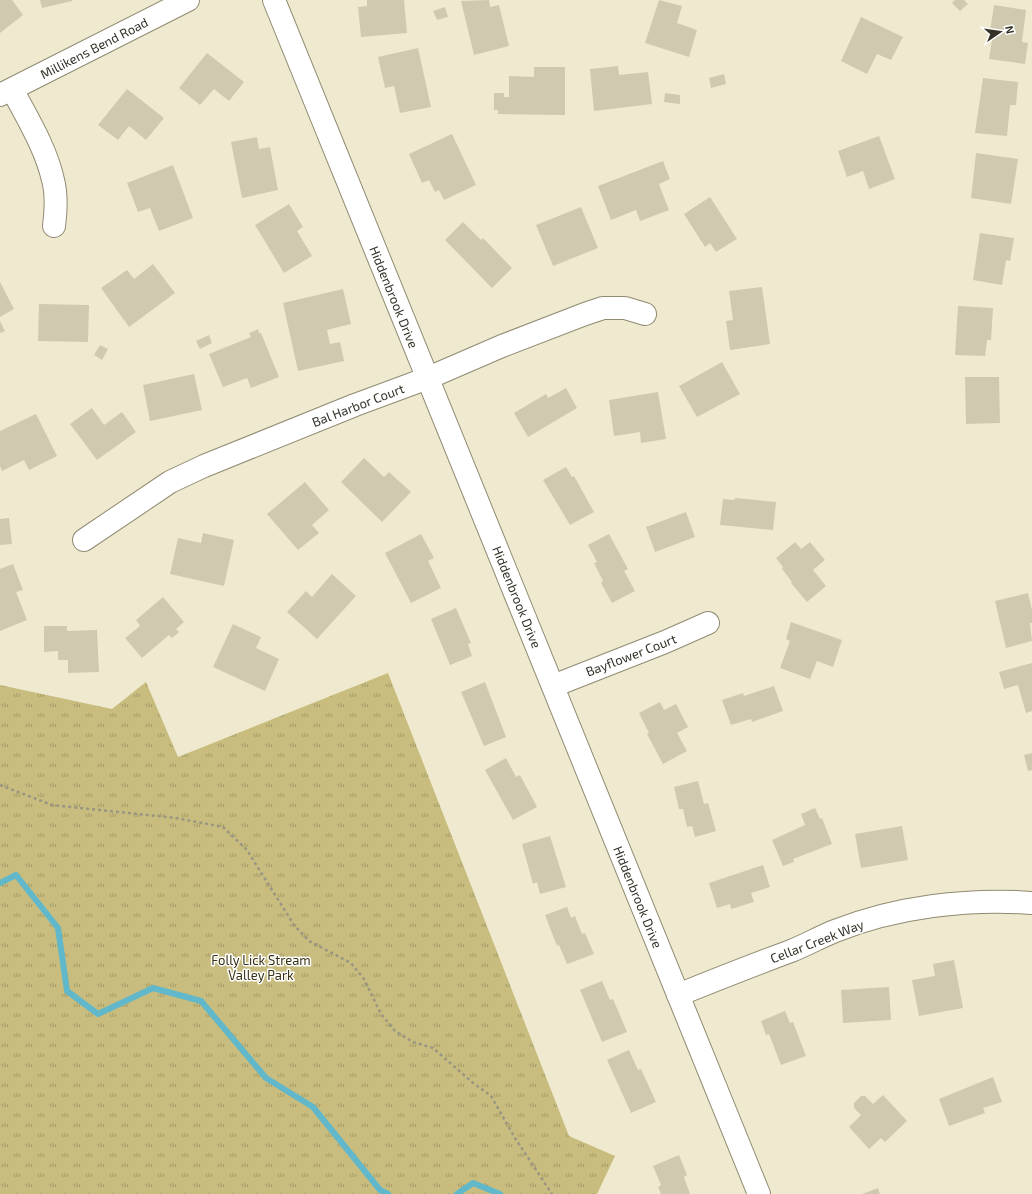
<svg xmlns="http://www.w3.org/2000/svg" width="1032" height="1194" viewBox="0 0 1032 1194" font-family="'Exo 2',sans-serif">
<defs>
<pattern id="park-tufts" width="24" height="20" patternUnits="userSpaceOnUse"><rect width="24" height="20" fill="#c8bd7e"/><path d="M3 7l-1-3M5 7V3M7 7l1-3M15 17l-1-3M17 17v-4M19 17l1-3" fill="none" stroke="#a39a67"/></pattern>
</defs>
<rect width="100%" height="100%" fill="#efeacf"/>
<path fill="url(#park-tufts)" d="M388 673 569 1136 615 1156 597 1194H0V685L112 709 146 682 178 757Z"/>
<g fill="none" stroke-linecap="round" stroke-linejoin="round">
<path stroke="#60b8ca" stroke-width="6" d="M0 883 16 875 58 928 67 991 98 1014 153 988 201 1001 266 1078 313 1107 380 1190 388 1194
M457 1194 473 1183 500 1194"/>
</g>
<path fill="#cfcaaf" d="M0 0H12L23 15 0 33Z
M40 0H72V1L42 8Z
M367 0H404L407 33 361 37 358 7 367 6Z
M489 0 490 7 499 5 509 46 474 55 461 1Z
M659 0 682 6 677 23 697 30 689 57 645 43Z
M955 0H964L968 4 960 11 952 3Z
M994 5 1026 10 1022 42 1028 43 1025 64 989 59 992 40 989 39Z
M445 7 448 17 437 20 433 11Z
M861 17 903 37 891 60 877 54 867 74 841 61Z
M418 48 431 107 400 113 394 86 385 88 378 57Z
M207 53 244 82 229 101 214 89 200 105 179 88Z
M618 66 619 75 648 72 652 104 594 111 590 69Z
M534 67H565V115L498 114V110H494V93H504V97H509V76L534 77Z
M724 74 726 84 711 88 709 78Z
M983 78 1018 82 1016 105H1010L1007 136 975 133Z
M127 89 164 118 146 140 129 126 118 140 98 125Z
M665 93 680 95V104L664 102Z
M452 134 476 185 444 200 439 190 435 192 429 180 422 183 409 154Z
M879 136 895 179 869 189 863 171 847 177 838 151Z
M257 137 259 149 270 147 278 190 242 198 231 142Z
M976 153 1018 159 1011 204 971 198Z
M663 161 670 179 659 184 669 210 640 221 636 210 611 220 598 186Z
M173 165 193 218 159 231 150 208 138 212 127 183Z
M710 197 737 239 716 252 710 243 705 247 684 214Z
M289 204 303 227 297 231 312 256 284 273 255 225Z
M581 207 598 248 553 266 536 225Z
M463 222 481 240 483 238 512 268 492 288 445 240Z
M980 233 1014 238 1010 261 1006 260 1002 285 973 280Z
M153 264 175 293 129 327 101 288 127 270 134 279Z
M0 282 14 309 0 317Z
M762 287 770 344 730 350 726 321 733 320 729 291Z
M343 289 351 324 327 330 330 344 340 342 344 361 298 371 283 303Z
M39 304 89 305 88 342 38 341Z
M958 306 993 308 991 340H987L985 356 955 355Z
M0 321 5 331 0 333Z
M258 329 259 333H261L279 377 251 388 247 378 223 387 209 354 251 337 249 333Z
M209 335 212 343 200 349 196 341Z
M100 345 108 349 102 360 94 355Z
M722 362 740 394 697 417 679 386Z
M194 374 202 410 150 421 143 385Z
M965 377H999L1000 423 966 424Z
M566 388 577 408 528 437 514 413 546 394 548 398Z
M658 392 666 439 641 443 640 432 614 436 609 400Z
M92 408 104 425 122 412 136 432 97 460 70 424Z
M36 414 57 456 29 470 24 460 2 471 0 466V431Z
M364 458 384 477 389 472 411 492 382 522 341 482Z
M566 467 572 477 574 476 594 512 570 525 543 480Z
M305 482 329 510 312 525 319 533 298 550 267 514Z
M735 498 776 502 773 530 720 525 723 499 734 500Z
M686 512 695 537 655 552 646 527Z
M9 518 12 544 0 545V519Z
M203 533 234 540 224 586 170 574 178 538 201 543Z
M421 534 434 558 428 561 441 588 411 603 385 553Z
M609 534 628 569 624 571 635 591 612 603 601 583 603 581 594 563 597 562 588 545Z
M795 542 801 549 810 542 825 560 813 570 826 586 807 602 791 583 792 582 782 569 783 567 776 558Z
M13 564 23 590 16 592 27 620 0 631V569Z
M332 574 356 596 317 639 287 612 306 591 312 597Z
M1028 593 1032 610V623H1030L1032 641 1006 648 995 601Z
M163 597 184 622 176 629 179 632 172 638 169 635 142 658 125 638 140 626 136 620Z
M456 608 471 643 468 644 472 656 450 665 431 619Z
M791 622 842 640 833 667 817 661 810 679 780 668 790 641 786 639Z
M233 624 261 637 256 648 279 659 265 691 213 667Z
M44 626H67V631L97 630 99 672 68 673V660H58V651L44 652Z
M1032 663V711L1026 713 1018 685 1004 689 999 672Z
M485 682 506 737 484 746 461 692Z
M774 686 783 711 752 722 751 719 731 725 722 700 743 693 744 696Z
M660 702 664 710 676 704 688 727 677 733 687 751 663 764 647 734 649 733 639 713Z
M1032 753V770L1028 771 1024 755Z
M506 758 516 777 520 775 537 807 513 820 485 770Z
M698 781 704 804 708 803 716 831 695 837 692 826 687 827 683 809H679L674 787Z
M815 808 820 819 822 818 832 844 793 859 794 862 783 866 772 840 805 825 801 814Z
M902 826 908 860 861 868 855 834Z
M550 836 566 887 540 894 537 882 533 884 522 844Z
M763 865 770 887 751 893 754 902 731 909 730 904 717 908 709 883Z
M567 907 571 918 575 916 582 934 585 933 594 954 567 964 559 945 557 946 545 915Z
M954 960 963 1008 919 1016 912 980 935 976 933 964Z
M602 981 610 1000 613 999 627 1032 602 1042 580 990Z
M889 987 891 1020 843 1023 841 990Z
M785 1011 790 1023 793 1022 806 1056 781 1065 769 1034 766 1035 761 1021Z
M629 1050 638 1070 641 1069 656 1102 631 1113 607 1060Z
M993 1077 1002 1102 983 1108 985 1113 949 1126 939 1099Z
M883 1095 907 1121 885 1142 881 1138 869 1149 849 1127 861 1115 854 1108V1103L861 1096H865L873 1104Z
M679 1155 687 1175 684 1177 690 1194H661L658 1187 661 1185 653 1166Z
M878 1188 880 1194H862Z"/>
<g fill="none" stroke-linecap="round" stroke-linejoin="round">
<g stroke="#8f8a71" stroke-width="24">
<path id="minor" d="M12 89C27 118 46 148 53 180 57 195 56 211 54 226
M0 95 188 0
M84 540 170 482 204 466 355 405 428 378 502 346 585 314 603 308H625L645 314
M553 686 665 642 708 623
M678 995C715 980 753 965 791 951 806 945 820 937 835 931 895 907 968 898 1032 903"/>
</g>
<g stroke="#8f8a71" stroke-width="24">
<path id="tertiary" d="M274 0 759 1194"/>
</g>
<path stroke="#9a9682" stroke-width="2.5" stroke-dasharray="3 3" stroke-linecap="butt" d="M0 785 52 805 176 818 223 827 247 850 294 925 309 941 351 963 364 979 381 1014 395 1031 413 1042 433 1048 472 1082 491 1096 515 1138 552 1194"/>
<use href="#minor" stroke="#fff" stroke-width="22"/>
<use href="#tertiary" stroke="#fff" stroke-width="22"/>
</g>
<g text-anchor="middle" stroke-width="3" stroke-linejoin="round" paint-order="stroke">
<g font-size="13" fill="#343227" stroke="#fff">
<text transform="translate(94 48) rotate(-27)" y="5">Millikens Bend Road</text>
<text transform="translate(394 297) rotate(68)" y="5">Hiddenbrook Drive</text>
<text transform="translate(358 405) rotate(-21)" y="5">Bal Harbor Court</text>
<text transform="translate(517 597) rotate(68)" y="5">Hiddenbrook Drive</text>
<text transform="translate(631 655) rotate(-21)" y="5">Bayflower Court</text>
<text transform="translate(638 897) rotate(68)" y="5">Hiddenbrook Drive</text>
<text transform="translate(817 941) rotate(-21)" y="5">Cellar Creek Way</text>
</g>
<g font-size="13" fill="#383214" stroke="#fff">
<text x="261" y="965">Folly Lick Stream<tspan x="261" dy="15">Valley Park</tspan></text>
</g>
</g>
<g transform="translate(1000 32) rotate(77)" stroke="#ffffff" stroke-width="3" paint-order="stroke">
<path d="M0-3L7 15L0 10L-7 15Z" fill="#343227"/>
<text y="-6" font-size="11" font-weight="bold" text-anchor="middle" fill="#343227">N</text>
</g>
</svg>
